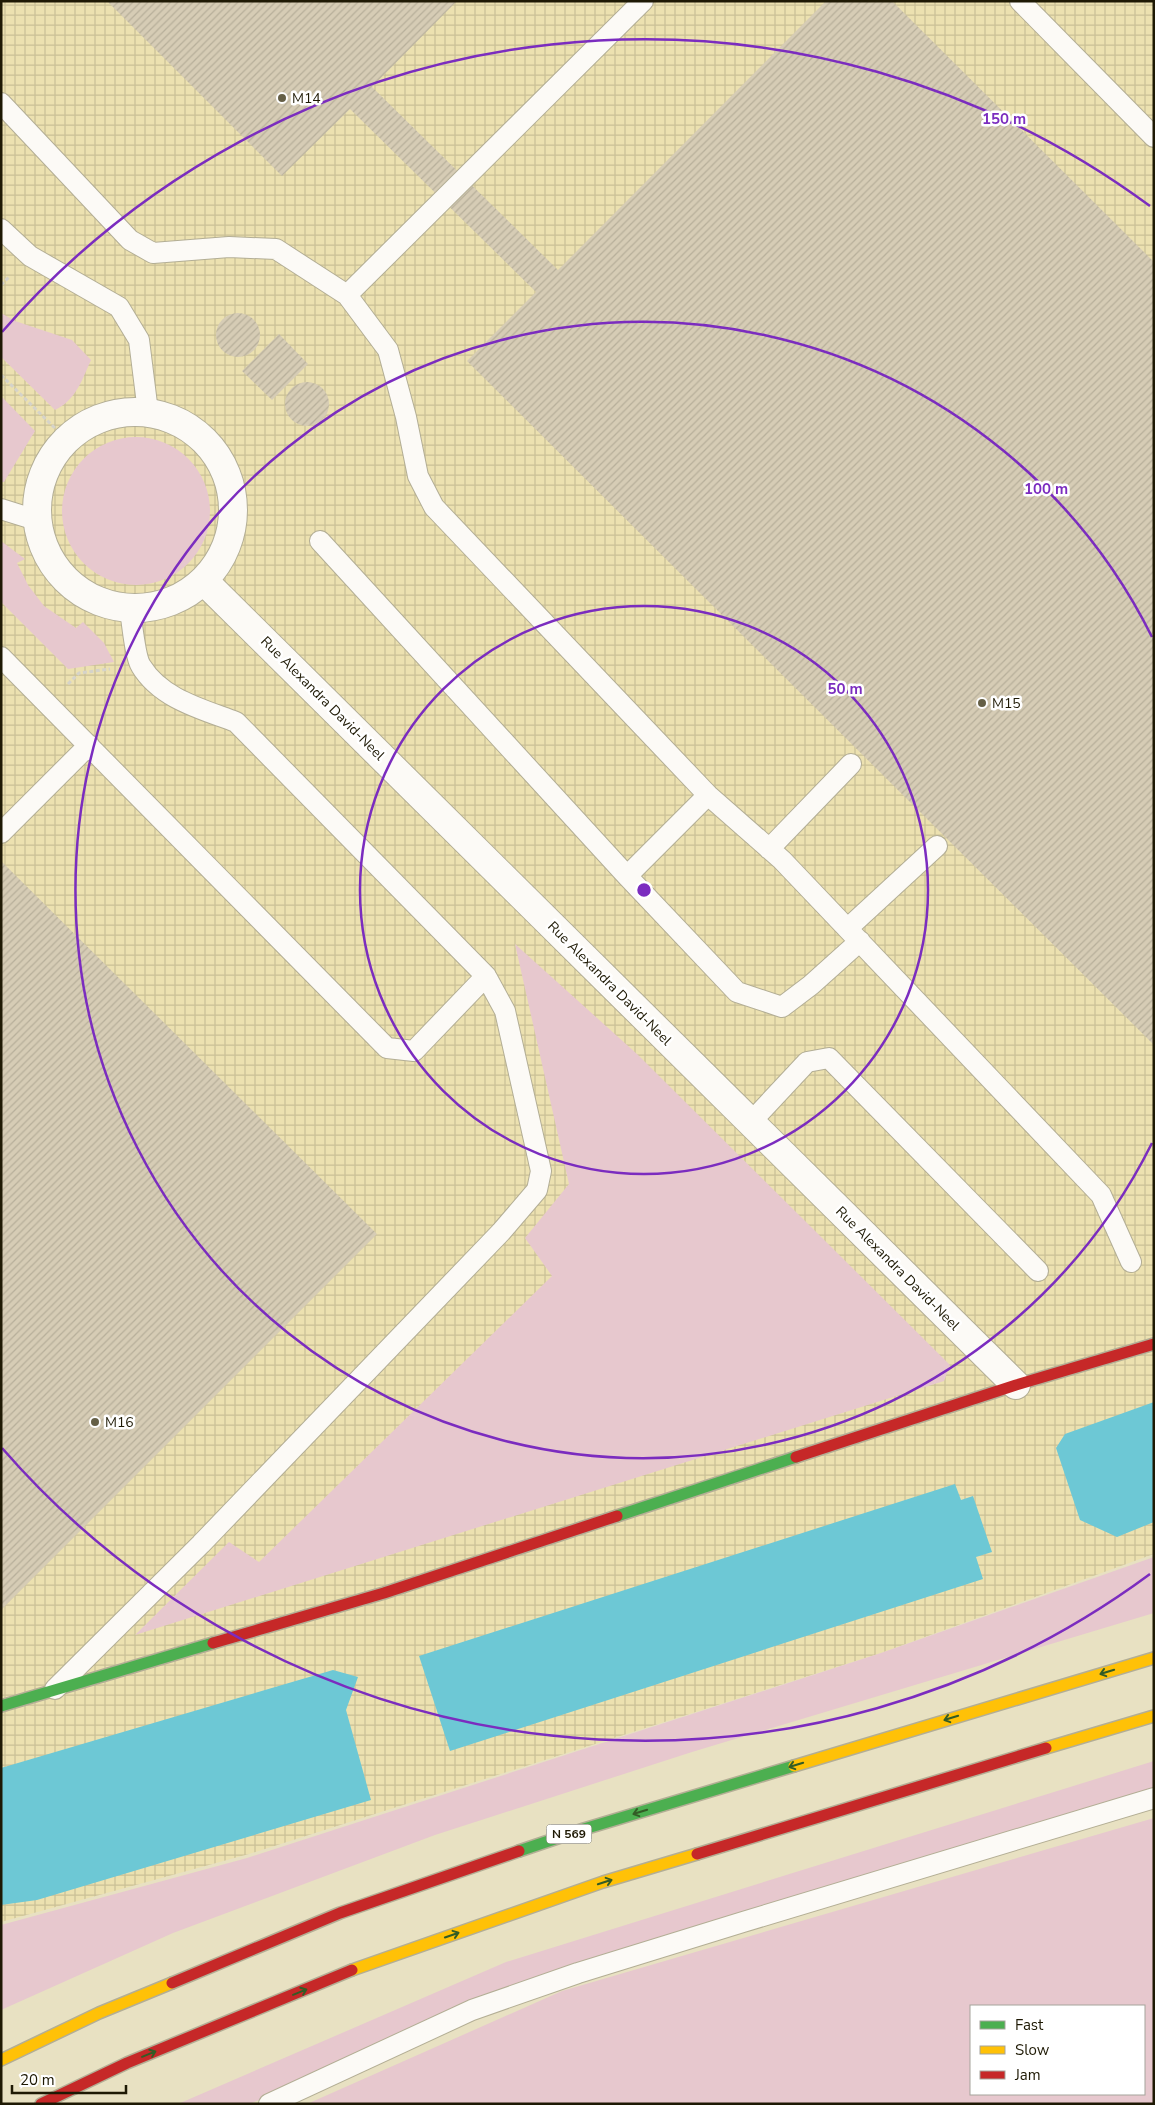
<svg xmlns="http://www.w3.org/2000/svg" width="1155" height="2105" viewBox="0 0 1155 2105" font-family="'Nunito Sans',sans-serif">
<defs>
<pattern id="industrial-grid" width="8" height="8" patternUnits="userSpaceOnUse" patternTransform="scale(1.25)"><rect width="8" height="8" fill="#ece1b0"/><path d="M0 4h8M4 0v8" fill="none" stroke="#cac096"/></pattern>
<pattern id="building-hatch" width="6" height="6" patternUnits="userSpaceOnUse" patternTransform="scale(1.25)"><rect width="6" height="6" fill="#d6ccb5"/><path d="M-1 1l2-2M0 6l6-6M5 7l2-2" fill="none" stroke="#b7af9a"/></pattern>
</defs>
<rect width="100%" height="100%" fill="#e8e1c2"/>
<path fill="url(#industrial-grid)" d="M1 1H1154V1554L881 1653 249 1854 1 1922Z"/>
<path fill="#e7c8ce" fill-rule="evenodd" d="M1 313 15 321 72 340 91 360C82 380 76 400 55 410L1 357Z
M1 396 35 431 4 482H1Z
M62 511a74 74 0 1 1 148 0a74 74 0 1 1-148 0Z
M1 541 25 559 17 563 28 585 44 606 76 628 83 622 104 643 114 662 68 669 1 602Z
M515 944 637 1054 950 1365 944 1381 135 1635 229 1542 259 1562 552 1276 525 1238 569 1184Z
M1154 1557V1613L692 1752 435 1835 173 1933 1 2010V1925L247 1858 881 1653Z
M1154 1761V1789L771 1905 249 2104H178L506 1962Z
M1154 1818V2104H307L562 1991ZM1144 2006V2094H971V2006Z"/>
<path fill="#6dc8d5" d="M1154 1402V1522L1117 1537 1080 1520 1056 1448 1065 1434Z
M955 1484 961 1500 973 1496 992 1552 976 1557 983 1579 450 1751 419 1656Z
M333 1670 358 1677 346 1710 371 1800 37 1900 1 1905V1768Z"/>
<path fill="url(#building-hatch)" d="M107 1H457L372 87 558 270 826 1H892L1154 262V1045L467 361 536 292 350 109 282 176Z
M216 335a22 22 0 1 1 44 0a22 22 0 1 1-44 0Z
M279 334 308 364 272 400 242 371Z
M285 404a22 22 0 1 1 44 0a22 22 0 1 1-44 0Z
M1 861 377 1234 1 1610Z"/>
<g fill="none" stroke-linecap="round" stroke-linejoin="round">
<g stroke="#b3ae95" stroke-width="22">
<path id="lane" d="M1020 1 1154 137
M1 103 130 240 153 253 229 247 276 249 347 295 388 350 406 417 418 476 434 507 708 795 782 860 1101 1195 1131 1262
M1 229 30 256 119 307 139 340 148 412
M347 295 643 1
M1 509 36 520
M320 541 627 876 737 992 782 1007 811 985 860 941
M1 657 387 1048 414 1051 486 976
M1 833 89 745
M769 849 851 764
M627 876 708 795
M848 928 937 846
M751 1122 807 1062 829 1058 1038 1271
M55 1689 201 1544 501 1232 537 1190 541 1171 505 1011 486 976 236 722C202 709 161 699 141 666 135 657 132 622 130 610
M269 2104 472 2010 578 1973 743 1922 1154 1798"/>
</g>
<g stroke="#b3ae95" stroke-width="30">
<path id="street" d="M37 510a98 98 0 1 1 196 0a98 98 0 1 1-196 0Z
M204 581 1016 1385"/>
</g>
<g stroke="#b3ae95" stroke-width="14">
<path id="fast" d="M617 1516 796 1457
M1 1706 213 1643
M519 1851 584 1829 794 1766"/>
</g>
<g stroke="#b3ae95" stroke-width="14">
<path id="slow" d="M1046 1748 1154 1716
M794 1766 1154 1658
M352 1970 603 1882 697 1854
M1 2060 99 2013 172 1983"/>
</g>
<g stroke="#b3ae95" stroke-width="14">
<path id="jam" d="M796 1457 1016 1385 1154 1344
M213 1643 384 1593 617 1516
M697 1854 1046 1748
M172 1983 340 1913 519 1851
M41 2104 127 2063 352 1970"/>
</g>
<path stroke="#d5d3ca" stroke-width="3" stroke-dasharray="4 2.5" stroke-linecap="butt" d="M1 285 9 277
M1 375 66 439
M68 684 79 673 110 669"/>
<use href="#lane" stroke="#fcfaf6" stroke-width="20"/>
<use href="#street" stroke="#fcfaf6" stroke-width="28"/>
<use href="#fast" stroke="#4caf50" stroke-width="11"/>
<use href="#slow" stroke="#ffc107" stroke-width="11"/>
<use href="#jam" stroke="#c62828" stroke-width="11"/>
</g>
<defs><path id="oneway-shaft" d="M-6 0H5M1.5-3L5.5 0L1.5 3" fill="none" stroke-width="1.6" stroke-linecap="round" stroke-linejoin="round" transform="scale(1.25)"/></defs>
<g stroke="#335c26">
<use href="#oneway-shaft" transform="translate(1107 1672) rotate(163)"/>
<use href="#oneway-shaft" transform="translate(951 1718) rotate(163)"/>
<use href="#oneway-shaft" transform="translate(796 1765) rotate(163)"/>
<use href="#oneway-shaft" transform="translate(640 1812) rotate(163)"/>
<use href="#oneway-shaft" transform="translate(605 1882) rotate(-18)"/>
<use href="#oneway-shaft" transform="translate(452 1935) rotate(-19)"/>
<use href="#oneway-shaft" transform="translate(300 1992) rotate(-22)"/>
<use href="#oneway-shaft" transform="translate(149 2054) rotate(-22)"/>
</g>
<g fill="none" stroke="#7b2cbf" stroke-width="2.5">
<circle cx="644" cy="890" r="284"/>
<path d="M1152 1143A568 568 0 1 1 1152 637"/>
<path d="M1150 1574A851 851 0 0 1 2 1448M2 332A851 851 0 0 1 1150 206"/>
</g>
<g fill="#655f46" stroke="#fff" stroke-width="2">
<circle cx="282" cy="98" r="5"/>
<circle cx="982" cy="703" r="5"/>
<circle cx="95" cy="1422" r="5"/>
</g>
<g text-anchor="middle" stroke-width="5" stroke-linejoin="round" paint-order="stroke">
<rect fill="#fff" stroke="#625e4f" stroke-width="1" x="546.5" y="1824.5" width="45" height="19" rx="4"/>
<g font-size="12" font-weight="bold" fill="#1e1904">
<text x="569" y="1838">N 569</text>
</g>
<g font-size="14" fill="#1e1904" stroke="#fff" text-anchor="start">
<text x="292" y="103">M14</text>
<text x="992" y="708">M15</text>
<text x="105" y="1427">M16</text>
</g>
<g font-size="14" fill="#1e1904" stroke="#fff">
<text transform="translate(323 698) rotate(45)" y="5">Rue Alexandra David-Neel</text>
<text transform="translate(610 983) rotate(45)" y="5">Rue Alexandra David-Neel</text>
<text transform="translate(898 1268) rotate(45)" y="5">Rue Alexandra David-Neel</text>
</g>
</g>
<circle cx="644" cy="890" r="8" fill="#7b2cbf" stroke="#fff" stroke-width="2.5"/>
<g font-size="15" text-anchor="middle" font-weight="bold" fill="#7b2cbf" stroke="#fff" stroke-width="5" stroke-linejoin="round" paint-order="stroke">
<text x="1004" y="124">150 m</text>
<text x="1046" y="494">100 m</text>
<text x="845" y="694">50 m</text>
</g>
<rect width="1155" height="2105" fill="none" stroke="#1e1904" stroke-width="5"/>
<rect x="970" y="2005" width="175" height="90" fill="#ffffff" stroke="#a5a39b"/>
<rect x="980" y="2021" width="25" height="8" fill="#4caf50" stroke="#a5a39b"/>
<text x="1015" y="2030" font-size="15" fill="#1e1904">Fast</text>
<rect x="980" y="2046" width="25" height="8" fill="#ffc107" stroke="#a5a39b"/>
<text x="1015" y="2055" font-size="15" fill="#1e1904">Slow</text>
<rect x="980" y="2071" width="25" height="8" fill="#c62828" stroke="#a5a39b"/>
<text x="1015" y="2080" font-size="15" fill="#1e1904">Jam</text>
<path d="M12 2085v8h114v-8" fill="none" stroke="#1e1904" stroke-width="2.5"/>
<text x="20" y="2085" font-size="15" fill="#1e1904" stroke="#ffffff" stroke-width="4" paint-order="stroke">20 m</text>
</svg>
